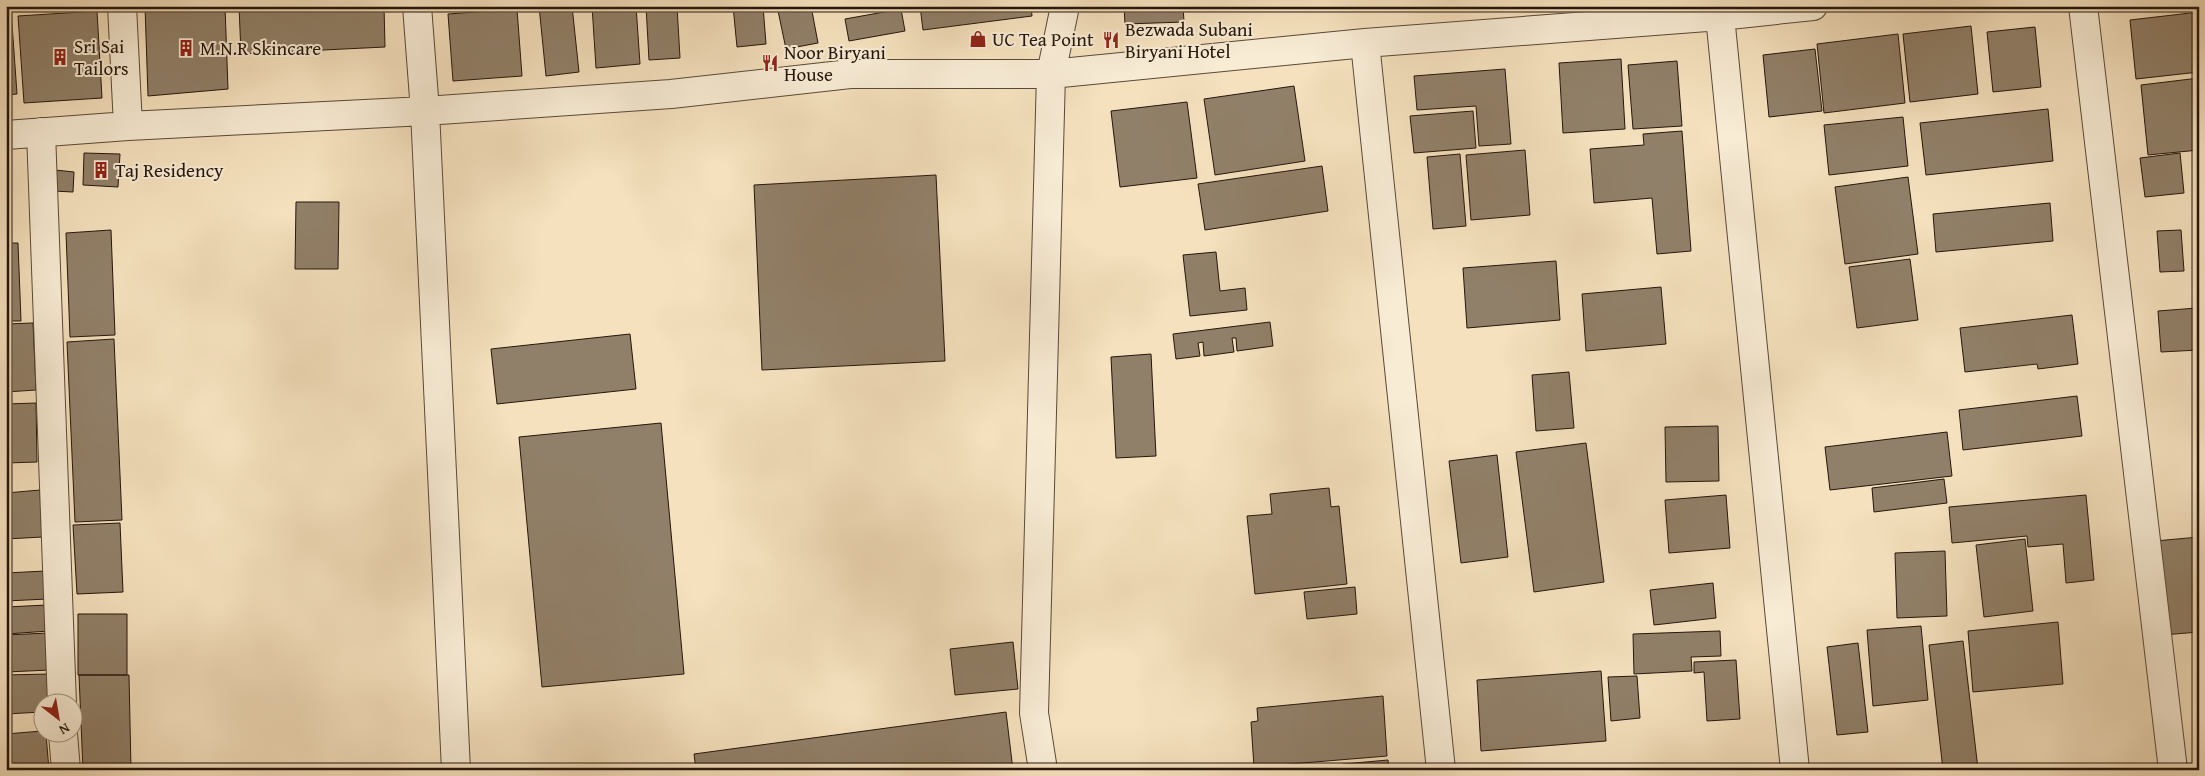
<svg xmlns="http://www.w3.org/2000/svg" width="2205" height="776" viewBox="0 0 2205 776" font-family="'Gentium Book Plus',serif">
<rect width="100%" height="100%" fill="#f5e1be"/>
<filter id="stains"><feTurbulence type="fractalNoise" baseFrequency=".004" numOctaves="4"/><feColorMatrix values="0 0 0 0 .2 0 0 0 0 .09 0 0 0 0 .02 0 0 0 .5 -.17"/></filter>
<radialGradient id="worn" r=".72"><stop offset=".6" stop-color="#630" stop-opacity="0"/><stop offset="1" stop-color="#630" stop-opacity=".3"/></radialGradient>
<path fill="#918069" stroke="#25160c" d="M16 6H86L16 11Z
M145 6H225L228 89 148 96Z
M239 6H384L385 47 241 54Z
M539 6H572L579 72 546 76Z
M592 6H636L640 64 596 68Z
M646 6H677L680 58 649 60Z
M733 6H763L766 44 737 47Z
M777 6H811L818 43 786 49Z
M920 6H1031L1032 16 923 30Z
M1124 6H1183L1184 22 1125 24Z
M517 9 522 76 453 81 448 14Z
M901 9 905 31 849 41 845 19Z
M6 10H11L17 94 6 95Z
M97 11 102 98 24 103 18 16Z
M2199 12V72L2136 79 2130 20Z
M1971 26 1978 94 1910 102 1903 34Z
M2035 27 2041 87 1993 92 1987 32Z
M1898 34 1905 103 1824 113 1817 44Z
M1815 49 1822 111 1769 117 1763 55Z
M1621 59 1625 129 1563 133 1559 63Z
M1677 61 1682 126 1633 129 1628 65Z
M1505 69 1511 144 1479 146 1476 106 1417 110 1414 76Z
M2199 78V150L2148 155 2141 85Z
M1294 86 1305 161 1215 175 1204 99Z
M1187 102 1197 178 1120 187 1111 111Z
M2048 109 2053 161 1926 175 1920 123Z
M1473 111 1476 148 1414 153 1410 116Z
M1903 117 1908 166 1829 175 1824 125Z
M1682 131 1691 251 1657 254 1652 198 1594 203 1590 149 1644 145 1643 134Z
M1525 150 1530 215 1471 220 1466 155Z
M84 153 120 154 118 187 83 185Z
M2180 153 2184 193 2145 197 2140 158Z
M1460 154 1466 226 1433 229 1427 157Z
M1322 166 1328 211 1205 230 1198 184Z
M55 170 74 172 73 192 53 191Z
M936 175 945 361 762 370 754 185Z
M1908 177 1918 254 1845 264 1835 187Z
M296 202H339L338 269H295Z
M2050 203 2053 241 1936 252 1933 214Z
M111 230 115 335 70 337 66 233Z
M2181 230 2184 271 2160 272 2157 231Z
M6 243H18L21 321H6Z
M1216 252 1220 291 1245 288 1247 310 1190 316 1183 255Z
M1910 259 1918 320 1857 328 1849 267Z
M1556 261 1560 320 1467 328 1463 268Z
M1661 287 1666 344 1586 351 1582 294Z
M2197 308 2199 350 2161 352 2158 311Z
M2072 315 2078 364 2038 369 2037 364 1965 372 1960 328Z
M1270 322 1273 346 1237 351 1236 338H1232L1234 352 1204 356 1203 342 1198 343 1200 356 1176 359 1173 334Z
M33 323 36 390 6 392V324Z
M630 334 636 389 497 404 491 349Z
M114 339 122 520 75 522 67 342Z
M1151 354 1156 456 1116 458 1111 357Z
M1569 372 1574 428 1536 431 1532 375Z
M2077 396 2082 436 1963 450 1959 410Z
M36 403 37 462 6 463V404Z
M661 423 684 674 542 687 519 437Z
M1718 426 1719 481 1666 482 1665 427Z
M1947 432 1952 476 1830 490 1825 447Z
M1586 443 1604 582 1534 592 1516 452Z
M1497 455 1508 557 1461 563 1449 461Z
M1944 479 1947 503 1874 512 1872 488Z
M1329 488 1331 507 1339 506 1347 584 1255 594 1247 516 1272 514 1270 494Z
M40 490 42 537 6 539V493Z
M1726 495 1730 548 1669 553 1665 500Z
M2086 495 2094 580 2066 583 2063 544 2028 547 2027 536 1952 543 1949 507Z
M120 523 123 592 77 594 73 525Z
M2199 537V632L2163 635 2155 541Z
M2025 539 2033 611 1984 617 1976 545Z
M1945 551 1947 616 1897 618 1895 553Z
M45 571 47 599 6 601V573Z
M1713 583 1716 618 1654 625 1650 590Z
M1355 587 1357 614 1307 619 1304 592Z
M47 605 49 631 6 634V607Z
M78 614H127V675H78Z
M2058 622 2063 684 1973 692 1968 631Z
M1921 626 1928 700 1873 706 1867 630Z
M1720 631 1721 656 1691 657 1692 671 1634 674 1633 634Z
M48 633 50 670 6 672V635Z
M1963 641 1978 769 1943 770 1929 645Z
M1013 642 1018 689 955 695 950 649Z
M1858 643 1868 732 1837 735 1827 647Z
M1736 660 1740 719 1707 721 1704 672 1694 673V662Z
M1601 671 1606 741 1481 751 1477 680Z
M49 674 50 704H42V712L6 714V675Z
M79 675H129L131 770H83Z
M1637 676 1640 718 1611 721 1608 677Z
M1383 696 1387 756 1254 767 1251 722 1258 721 1257 708Z
M1006 712 1013 770H696L694 754Z
M42 731V734H46L49 770H6V734Z
M2199 756V770H2198L2196 757Z
M1388 760 1389 770H1344L1343 764Z
M666 765 667 770H628Z
M2146 766 2147 770H2107Z"/>
<g fill="none" stroke-linecap="round" stroke-linejoin="round">
<g stroke="#594938" stroke-width="30">
<path id="minor" d="M122 6 128 126
M417 6 425 111 456 770
M2083 6 2173 770
M1720 16 1795 770
M1365 43 1441 770
M41 132 62 704
M6 135 128 126 425 111 671 94 850 74H1051L1365 43 1720 16 1813 6
M63 734 66 770
M1043 770 1034 713 1051 74 1065 6"/>
</g>
<use href="#minor" stroke="#f8ecd5" stroke-width="28"/>
</g>
<defs>
<g id="shop-bare" transform="scale(1.35)"><path d="M-5-2.5h2.3a2.7 3.5 0 0 1 5.4 0H5L5.5 6h-11ZM-1.5-2.5h3a1.5 2.3 0 0 0-3 0Z" fill="#8f2418" stroke="#f8ecd5" stroke-width="2.5" paint-order="stroke"/></g>
<g id="restaurant-bare" transform="scale(1.35)"><path d="M-5-6h1v4h1v-4h1v4h1v-4h1v5L-1.5 .5V6h-2V.5L-5-1ZM5-6V6H3V1.5H1.5Q1.5-4 5-6Z" fill="#8f2418" stroke="#f8ecd5" stroke-width="2.5" paint-order="stroke"/></g>
<g id="building-bare" transform="scale(1.35)"><path d="M-4-6H4V6H1V3H-1V6H-4ZM-2.5-4.3h1.7v1.8h-1.7ZM.8-4.3h1.7v1.8H.8ZM-2.5-1h1.7V.8h-1.7ZM.8-1h1.7V.8H.8Z" fill="#8f2418" stroke="#f8ecd5" stroke-width="2.5" paint-order="stroke"/></g>
</defs>
<g fill-rule="evenodd">
<use href="#shop-bare" x="978" y="39"/>
<use href="#restaurant-bare" x="1111" y="40"/>
<use href="#building-bare" x="186" y="48"/>
<use href="#building-bare" x="60" y="57"/>
<use href="#restaurant-bare" x="770" y="63"/>
<use href="#building-bare" x="101" y="170"/>
</g>
<g text-anchor="middle" stroke-width="4" stroke-linejoin="round" paint-order="stroke">
<g font-size="19" fill="#25160c" stroke="#f8ecd5" text-anchor="start">
<text x="1125" y="36">Bezwada Subani<tspan x="1125" dy="22">Biryani Hotel</tspan></text>
<text x="992" y="46">UC Tea Point</text>
<text x="74" y="53">Sri Sai<tspan x="74" dy="22">Tailors</tspan></text>
<text x="200" y="55">M.N.R Skincare</text>
<text x="784" y="59">Noor Biryani<tspan x="784" dy="22">House</tspan></text>
<text x="115" y="177">Taj Residency</text>
</g>
</g>
<rect width="2205" height="776" fill="none" stroke="#f5e1be" stroke-width="25"/>
<rect x="8" y="8" width="2190" height="761" fill="none" stroke="#25160c" stroke-width="2.5"/>
<rect x="12" y="12" width="2180" height="751" fill="none" stroke="#25160c"/>
<g transform="translate(58 718) rotate(149)"><circle r="24" fill="#f8ecd5" stroke="#a49685"/>
<path d="M0-4L9 19L0 12L-9 19Z" fill="#8f2418"/>
<text y="-8" font-size="14" font-weight="bold" text-anchor="middle" fill="#25160c">N</text>
</g>
<rect width="100%" height="100%" filter="url(#stains)"/>
<rect width="100%" height="100%" fill="url(#worn)"/>
</svg>
